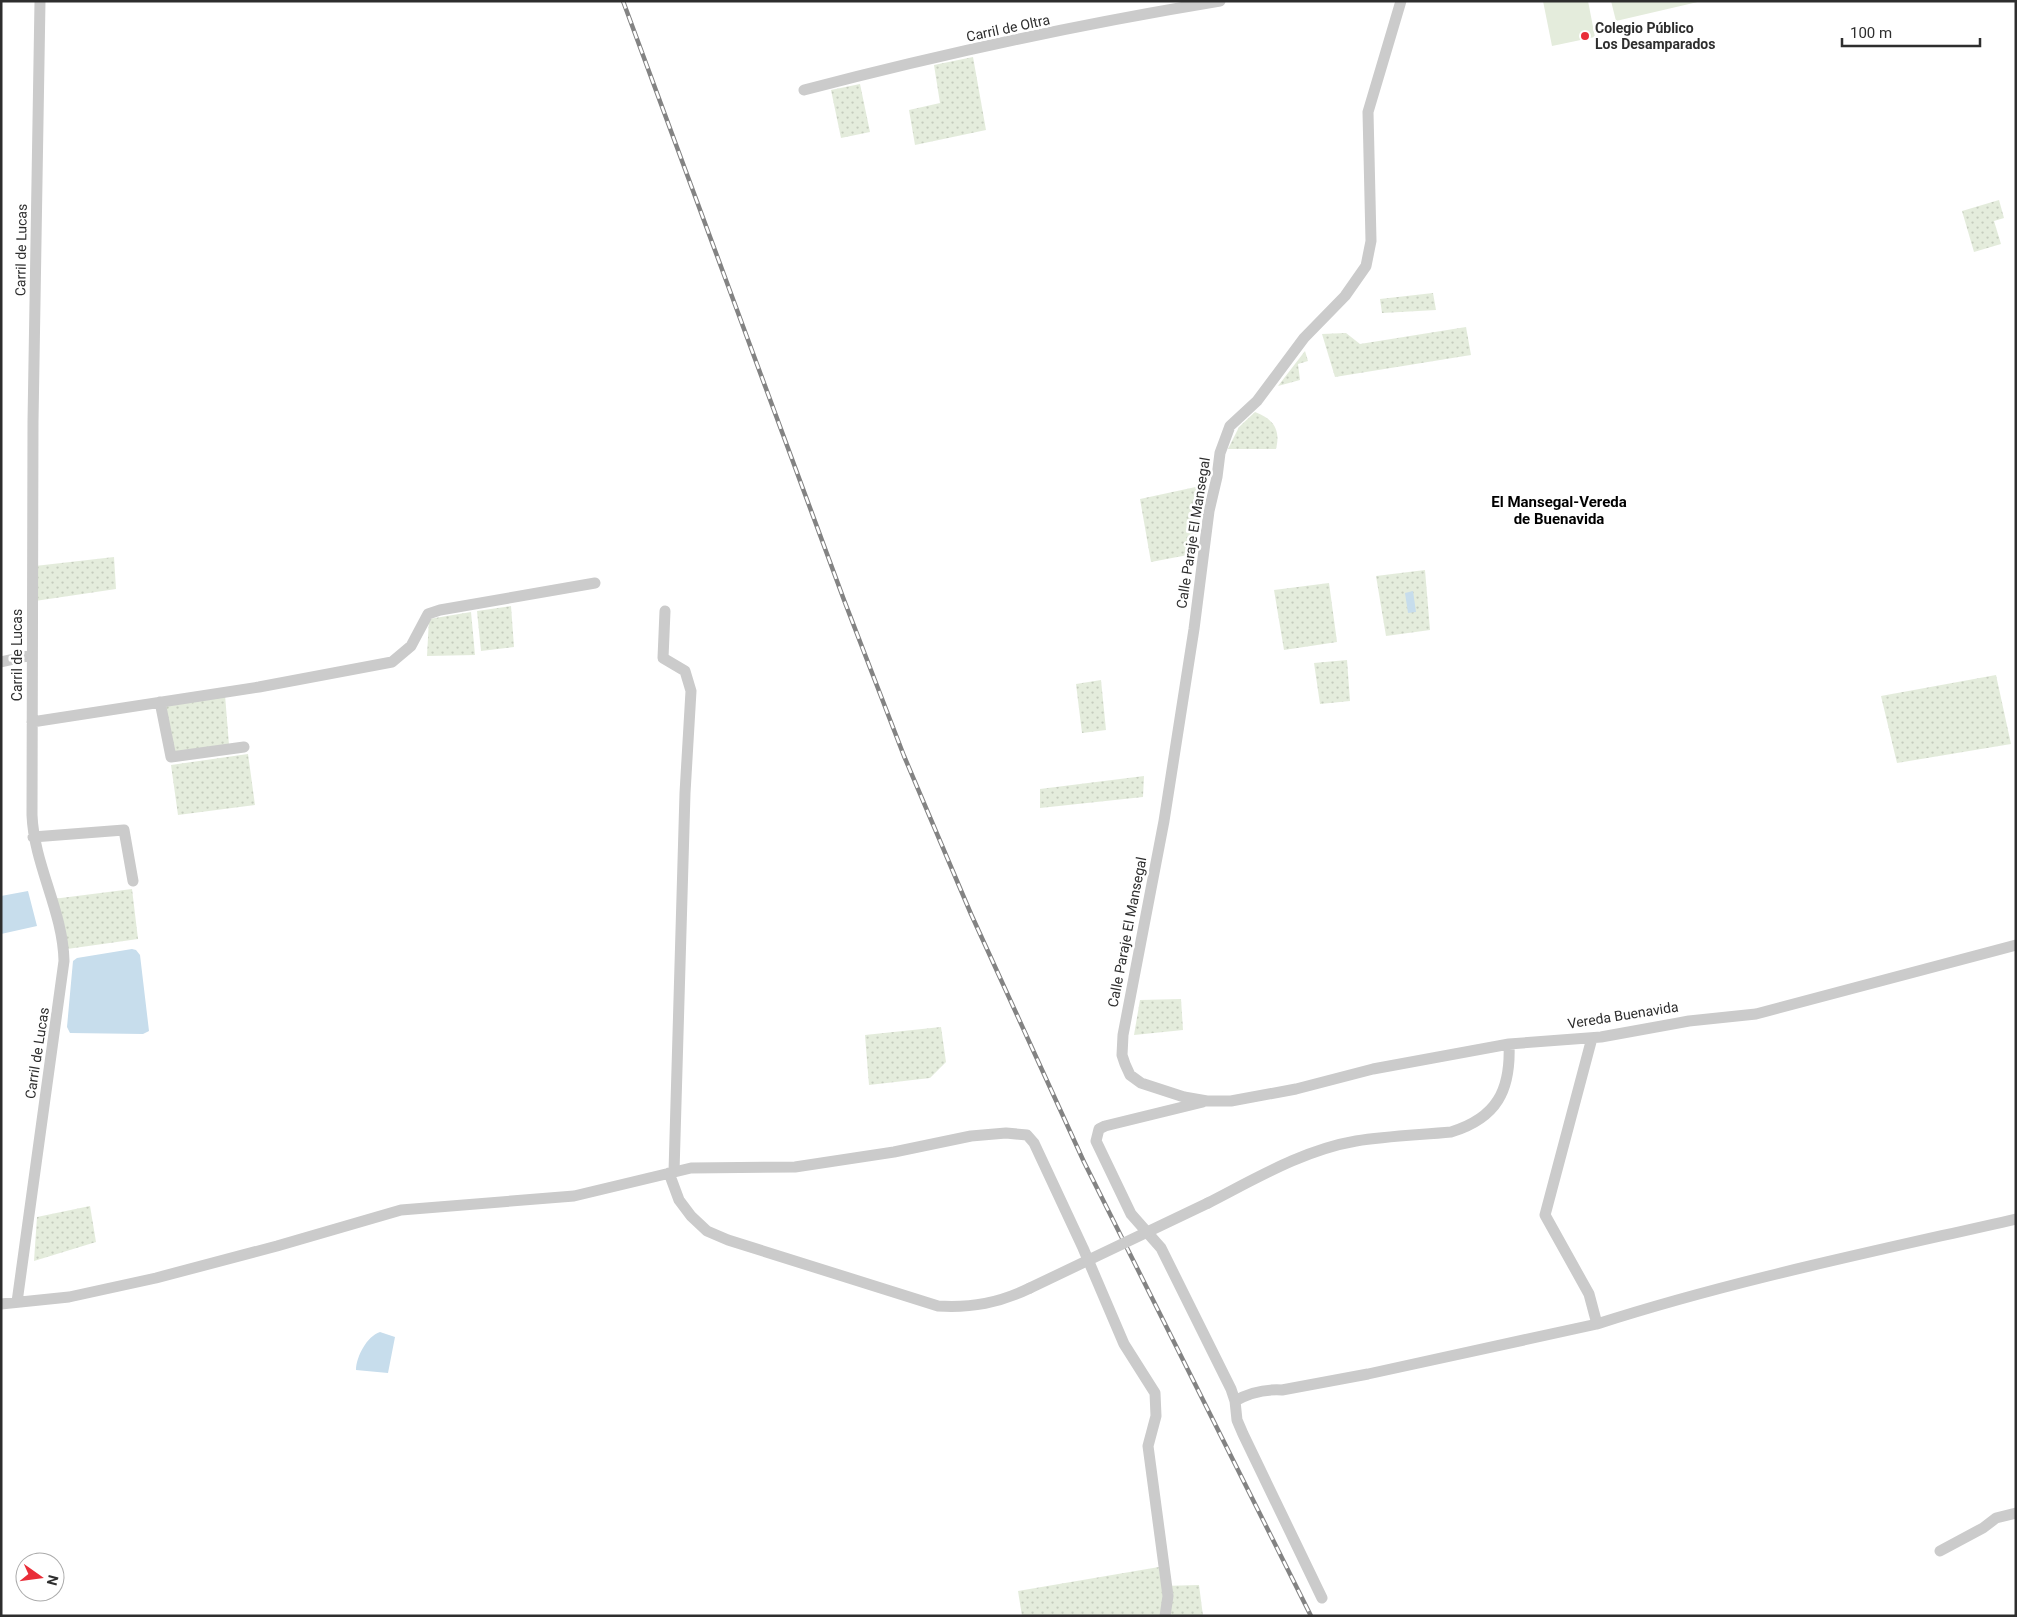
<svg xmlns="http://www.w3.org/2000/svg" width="2017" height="1617" viewBox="0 0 2017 1617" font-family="Roboto,sans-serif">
<defs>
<pattern id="park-dots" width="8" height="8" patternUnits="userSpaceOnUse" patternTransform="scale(1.25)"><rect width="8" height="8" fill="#e4ecdc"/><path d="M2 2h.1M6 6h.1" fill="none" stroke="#c4cbbd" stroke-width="1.8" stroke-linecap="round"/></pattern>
</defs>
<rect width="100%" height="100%" fill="#fff"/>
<path fill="url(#park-dots)" d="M973 57 986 130 915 145 909 110 940 103 934 65Z
M860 84 870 132 841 138 831 90Z
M1999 200 2004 218 1994 221 2001 244 1974 252 1962 211Z
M1433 293 1436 310 1382 313 1380 299Z
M1466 327 1471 355 1335 377 1322 334 1346 333 1360 344Z
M1305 351 1308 361 1298 364 1300 380 1278 386Z
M1255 412C1273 419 1281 429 1276 449H1228L1239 427Z
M1205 485 1193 554 1151 562 1140 499Z
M114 557 116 589 35 601V566Z
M1425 570 1430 630 1386 636 1376 576Z
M1329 583 1337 642 1284 650 1274 590Z
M511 606 514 647 481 651 477 611Z
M471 612 475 655 427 656 429 619Z
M1347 660 1350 701 1320 704 1314 663Z
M1996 675 2011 744 1897 763 1881 696Z
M1101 680 1106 730 1082 733 1076 684Z
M225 695 229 745 171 753 163 705Z
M248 754 255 805 178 815 171 765Z
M1144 776 1143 797 1040 808V789Z
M132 889 138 939 67 949 53 899Z
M1181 999 1183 1030 1134 1035 1140 1000Z
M941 1027 946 1062 930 1078 869 1085 865 1035Z
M90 1206 96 1242 34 1261 37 1217Z
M1159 1567 1162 1586 1199 1585 1203 1616H1022L1018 1591Z"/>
<path fill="#e4ecdc" d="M1543 1H1588L1595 37 1552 46Z
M1611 1H1702L1616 21Z"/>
<path fill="#c7ddec" d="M1413 591 1416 612 1408 613 1405 593Z
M28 891 37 926 1 934V896Z
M132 949 136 950 140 955 149 1031 143 1034 70 1033 67 1027 73 961 77 958Z
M380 1332 395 1337 388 1373 356 1370C356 1357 367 1336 380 1332Z"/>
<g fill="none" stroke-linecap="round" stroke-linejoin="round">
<path stroke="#cbcbcb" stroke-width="11" d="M1401 1 1368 112 1371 241 1366 266 1345 296 1304 338 1257 401 1230 426 1220 453 1217 477 1209 511 1194 629 1164 821 1123 1035 1122 1055 1125 1064 1130 1075 1141 1083 1184 1097 1207 1101H1231L1296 1089 1373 1069 1509 1044 1601 1037 1689 1021 1756 1014 2016 945
M804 90C941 54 1080 24 1220 1
M665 611 663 658 685 671 691 691 685 793 674 1172
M1 662 32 655
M160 702 171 757 244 747
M32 722 259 687 392 662 411 646 428 614 440 610 595 583
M33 837 124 830 133 881
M1592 1038 1545 1215 1589 1294 1597 1324C1734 1280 1876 1251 2016 1219
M1203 1102 1105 1126 1099 1129 1096 1141 1131 1214 1161 1248 1231 1389 1235 1401
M669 1173 679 1200 691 1216 707 1231 728 1240 938 1306C972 1308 999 1303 1030 1288
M1208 1203C1255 1179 1303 1150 1356 1141 1387 1136 1419 1135 1451 1132 1497 1118 1511 1090 1509 1044
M17 1302 64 961C63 911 34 865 32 815L33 422 40 1
M1 1304 69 1297 156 1278 277 1246 401 1210 574 1196 691 1168 795 1167 894 1152 971 1136 1006 1133 1027 1135 1034 1143 1083 1248 1124 1344 1155 1393 1156 1416 1148 1446 1168 1596 1165 1616
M1940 1551 1983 1528 1996 1518 2016 1513
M1322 1598 1243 1434 1237 1420 1235 1401C1249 1393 1265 1389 1282 1390L1368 1374 1597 1324"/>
<g stroke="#838383" stroke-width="4.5">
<path id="rail" d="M623 1 844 600 904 756 971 914 1084 1162 1311 1616"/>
</g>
<use href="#rail" stroke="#fff" stroke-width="2.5" stroke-dasharray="8" stroke-linecap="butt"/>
<path stroke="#cbcbcb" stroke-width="11" d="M1030 1288 1208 1203"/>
</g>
<circle fill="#e92d38" stroke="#fff" stroke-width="2" cx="1585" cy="36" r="5"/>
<g text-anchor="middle" stroke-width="5" stroke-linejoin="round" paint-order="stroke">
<g font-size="14" fill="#2e2e2e" stroke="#fff">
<text transform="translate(1008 28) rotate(-12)" y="5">Carril de Oltra</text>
<text transform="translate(21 250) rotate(-89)" y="5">Carril de Lucas</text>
<text transform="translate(1193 533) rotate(-81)" y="5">Calle Paraje El Mansegal</text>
<text transform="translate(17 655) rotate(-90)" y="5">Carril de Lucas</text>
<text transform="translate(1127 932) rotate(-79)" y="5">Calle Paraje El Mansegal</text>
<text transform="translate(1623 1015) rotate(-9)" y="5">Vereda Buenavida</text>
<text transform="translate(37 1053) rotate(-81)" y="5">Carril de Lucas</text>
</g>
<g font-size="14" font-weight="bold" fill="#2e2e2e" stroke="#fff" text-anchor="start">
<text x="1595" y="33">Colegio Público<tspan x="1595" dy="16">Los Desamparados</tspan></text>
</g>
<g font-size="15" font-weight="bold" fill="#000" stroke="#fff">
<text x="1559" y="507">El Mansegal-Vereda<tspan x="1559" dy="17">de Buenavida</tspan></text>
</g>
</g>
<rect width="2017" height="1617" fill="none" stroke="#2e2e2e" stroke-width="5"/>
<g transform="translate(40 1577) rotate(104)"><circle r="24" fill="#ffffff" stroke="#ababab"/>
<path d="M0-4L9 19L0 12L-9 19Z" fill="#e92d38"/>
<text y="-8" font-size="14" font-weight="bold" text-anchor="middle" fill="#2e2e2e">N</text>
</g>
<path d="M1842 38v8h138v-8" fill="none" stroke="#2e2e2e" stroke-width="2.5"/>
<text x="1850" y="38" font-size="15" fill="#2e2e2e" stroke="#ffffff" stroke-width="4" paint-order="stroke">100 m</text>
</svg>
